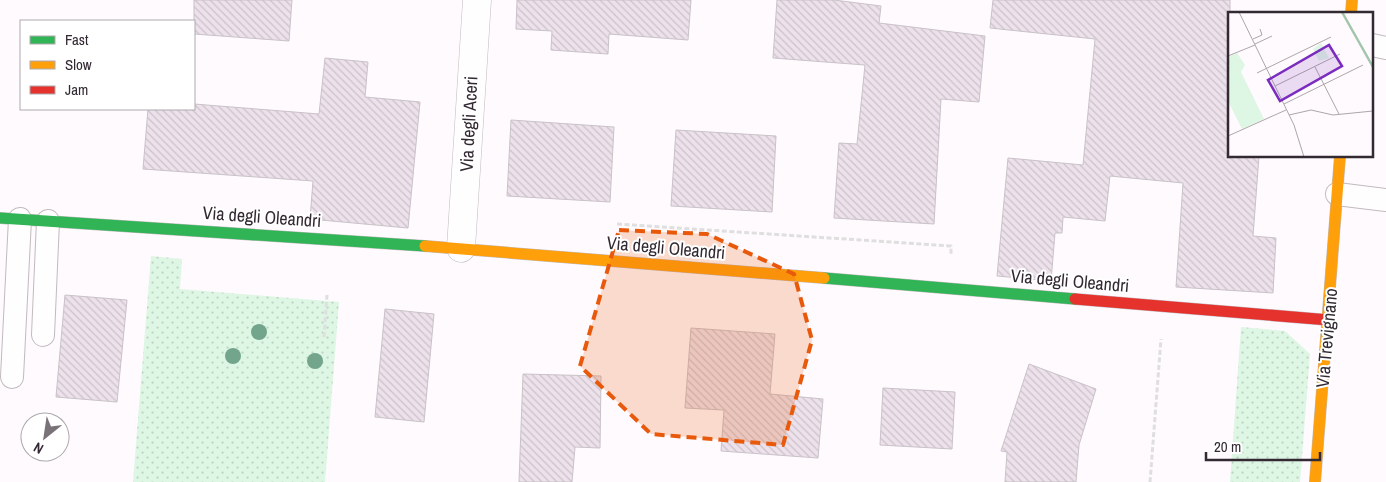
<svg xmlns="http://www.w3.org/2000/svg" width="1386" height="482" viewBox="0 0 1386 482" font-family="'Archivo Narrow',sans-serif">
<defs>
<pattern id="grass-dots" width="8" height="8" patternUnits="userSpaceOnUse" patternTransform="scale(1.25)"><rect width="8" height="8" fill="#def6e4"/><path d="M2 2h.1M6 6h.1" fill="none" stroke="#bfd3c4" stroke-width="1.8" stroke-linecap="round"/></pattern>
<pattern id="building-back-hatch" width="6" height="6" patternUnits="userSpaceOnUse" patternTransform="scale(1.25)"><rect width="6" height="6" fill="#ede2eb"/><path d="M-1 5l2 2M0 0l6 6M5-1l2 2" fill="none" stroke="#ccc2ca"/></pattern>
</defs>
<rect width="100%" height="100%" fill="#fefafd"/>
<path fill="url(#grass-dots)" d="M151 256 182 259 180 289 339 302 325 482H133Z
M1241 327 1285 331 1310 354 1300 482H1230Z"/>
<path fill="url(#building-back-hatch)" stroke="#c9c2c8" d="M194 0H292L289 41 194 34Z
M517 0H691L688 40 609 34 608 54 551 50 552 31 516 29Z
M777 0H834L881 6 879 23 985 36 979 102 941 99 934 224 834 218 839 143 857 144 865 65 773 58Z
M993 0H1230V156H1259L1253 236 1276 238 1273 293 1176 287 1183 183 1110 176 1105 221 1063 217 1062 233H1055L1051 281 997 276 1008 158 1083 165 1095 39 990 28Z
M325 58 368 62 365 97 420 102 408 228 310 219 313 181 143 169 148 109H194V104L319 114Z
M511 120 614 127 610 202 507 196Z
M676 130 776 136 772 212 671 206Z
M65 295 127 300 117 402 56 397Z
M385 309 434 314 424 422 375 417Z
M691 328 775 334 770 394 823 399 818 458 721 451 724 410 685 408Z
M1029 364 1096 389 1079 445 1076 482H1005L1007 452 1001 451Z
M523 374 601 376 600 448 575 447 572 482H519Z
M883 388 955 392 952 449 880 445Z"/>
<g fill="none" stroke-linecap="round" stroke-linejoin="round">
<g stroke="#c1babf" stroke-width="24">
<path id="lane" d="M1372 45 1386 48
M1337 194 1386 200
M43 335 48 221
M12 377 20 219"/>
</g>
<g stroke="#c1babf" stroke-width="29">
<path id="street" d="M461 248 477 0"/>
</g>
<g stroke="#c1babf" stroke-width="12">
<path id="fast" d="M0 218 425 246
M824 278 1075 299"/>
</g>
<g stroke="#c1babf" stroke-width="12">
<path id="slow" d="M1351 14 1352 0
M425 246 824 278
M1315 482 1340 156"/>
</g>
<g stroke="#c1babf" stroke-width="12">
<path id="jam" d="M1075 299 1329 320"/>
</g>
<path stroke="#e0dfe0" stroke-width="3" stroke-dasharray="5 2.5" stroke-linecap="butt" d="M617 224 951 246V254
M324 337 327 295
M1150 482 1161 339"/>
<use href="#lane" stroke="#fffeff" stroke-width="22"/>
<use href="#street" stroke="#fffeff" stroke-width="28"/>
<use href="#fast" stroke="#30b455" stroke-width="11"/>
<use href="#slow" stroke="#ff9f0a" stroke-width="11"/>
<use href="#jam" stroke="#e5322d" stroke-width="11"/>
</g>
<g fill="#72a58b">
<circle cx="259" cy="332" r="8"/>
<circle cx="233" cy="356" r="8"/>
<circle cx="315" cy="361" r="8"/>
</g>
<path fill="#e8590c" fill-opacity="0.2" stroke="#e8590c" stroke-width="4" stroke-dasharray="10 6" stroke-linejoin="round" d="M619 230 707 234 794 274 812 340 783 445 651 434 580 366Z"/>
<g text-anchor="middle" stroke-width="4" stroke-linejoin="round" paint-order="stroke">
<g font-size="18" fill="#332932" stroke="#fff">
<text transform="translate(469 124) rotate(-87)" y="6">Via degli Aceri</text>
<text transform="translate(262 217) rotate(4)" y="6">Via degli Oleandri</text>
<text transform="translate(666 248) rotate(5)" y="6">Via degli Oleandri</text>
<text transform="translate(1070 281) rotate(5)" y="6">Via degli Oleandri</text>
<text transform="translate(1327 338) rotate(-85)" y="6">Via Trevignano</text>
</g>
</g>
<g transform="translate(1228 12)">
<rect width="145" height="145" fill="#fefafd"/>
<path d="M93 31 101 46 91 49 85 37ZM9 41 17 53 13 60 36 107 14 117 0 89V45Z" fill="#def6e4"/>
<path fill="none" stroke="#a2c6ab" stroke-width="2.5" d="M114 0 145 55"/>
<path fill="none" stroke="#ada6ac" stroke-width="1" d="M11 0 66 113 76 145M25 27 34 23 32 17M27 32 44 24M0 44 27 33M87 55 111 102M29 61 103 25M47 74 112 42M56 92 135 53M61 103 83 98 105 103 145 99M0 124 58 98"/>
<path fill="#7b2cbf" fill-opacity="0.15" stroke="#7b2cbf" stroke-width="2.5" d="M101 33 114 54 52 89 40 68Z"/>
<rect width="145" height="145" fill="none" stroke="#332932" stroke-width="2.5"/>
</g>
<rect x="20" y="20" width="175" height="90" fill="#ffffff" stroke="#ada9ad"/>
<rect x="30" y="36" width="25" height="8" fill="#30b455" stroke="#ada9ad"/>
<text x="65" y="45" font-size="15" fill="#332932">Fast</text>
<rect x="30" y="61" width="25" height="8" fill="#ff9f0a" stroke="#ada9ad"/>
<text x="65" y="70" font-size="15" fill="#332932">Slow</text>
<rect x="30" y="86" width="25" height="8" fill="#e5322d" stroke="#ada9ad"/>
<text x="65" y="95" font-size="15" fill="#332932">Jam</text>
<g transform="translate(45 437) rotate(210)"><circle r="24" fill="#ffffff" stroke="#ada9ad"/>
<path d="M0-4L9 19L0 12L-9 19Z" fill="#7a7279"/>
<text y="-8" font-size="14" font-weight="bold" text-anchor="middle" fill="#332932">N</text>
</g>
<path d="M1206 452v8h114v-8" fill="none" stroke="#332932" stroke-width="2.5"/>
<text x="1214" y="452" font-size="15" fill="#332932" stroke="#ffffff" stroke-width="4" paint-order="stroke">20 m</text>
</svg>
